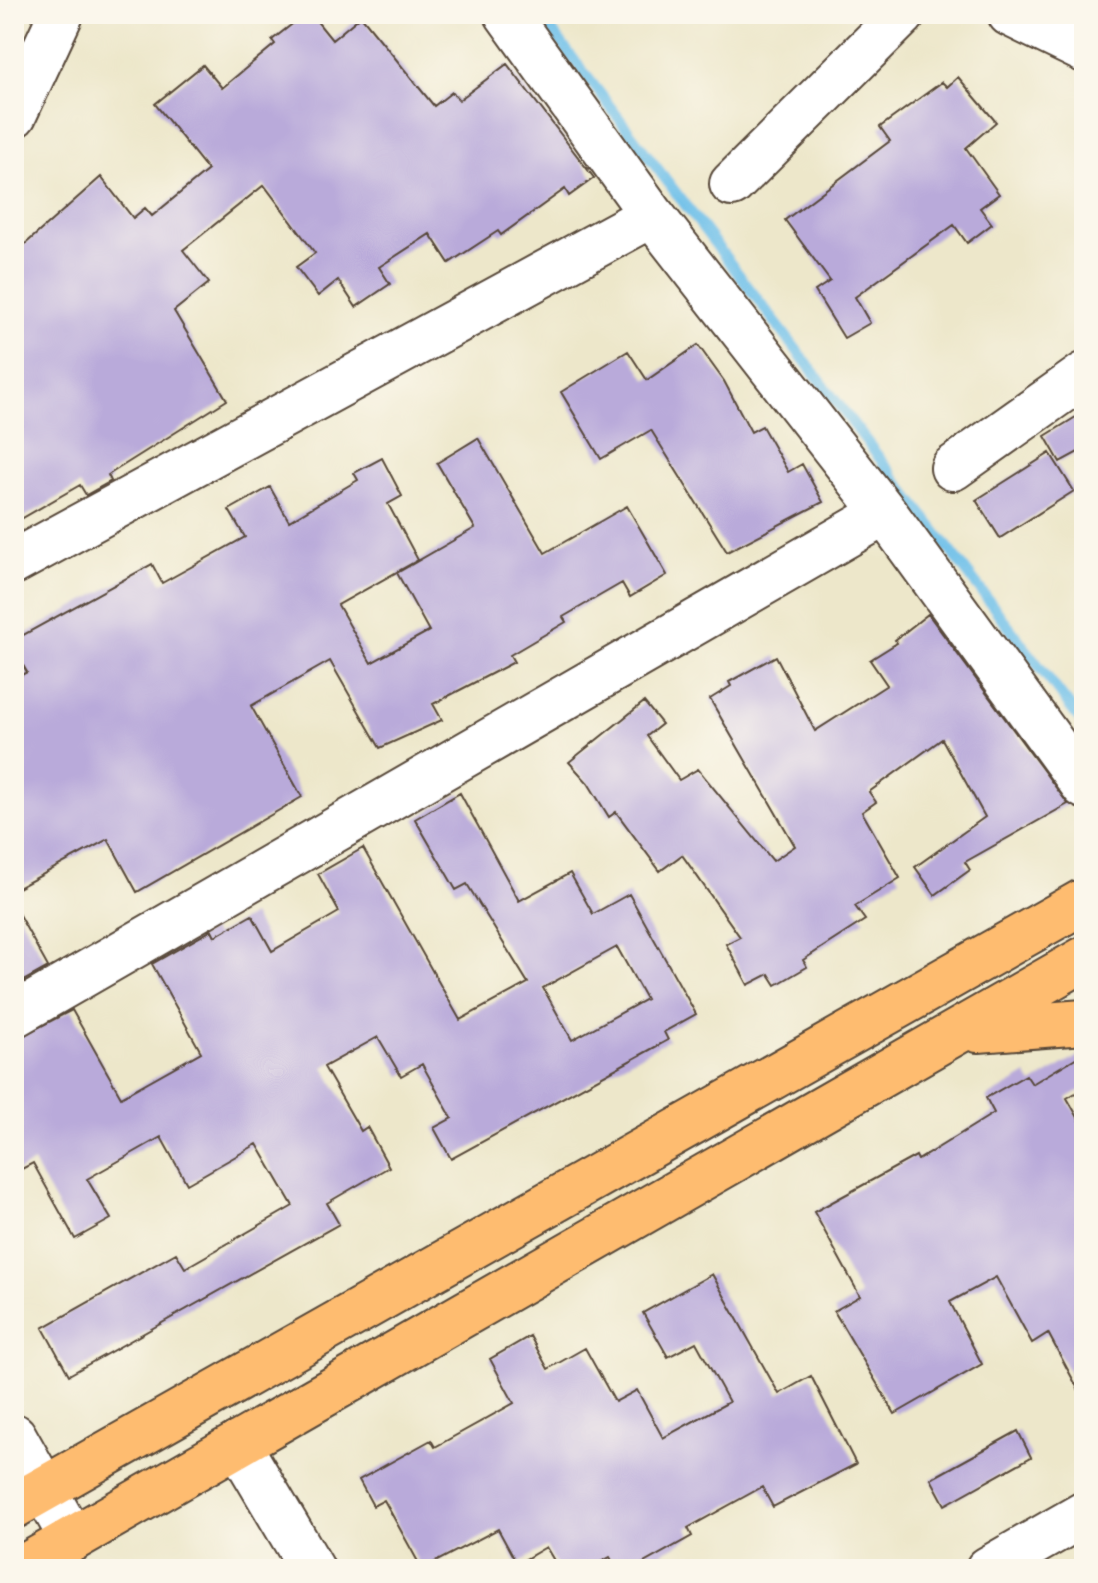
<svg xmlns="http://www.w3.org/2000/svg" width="1098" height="1583" viewBox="0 0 1098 1583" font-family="'IM FELL English',serif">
<rect width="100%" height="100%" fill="#fbf7ec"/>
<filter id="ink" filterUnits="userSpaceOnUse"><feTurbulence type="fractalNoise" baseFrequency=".0125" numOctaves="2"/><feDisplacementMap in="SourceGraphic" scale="16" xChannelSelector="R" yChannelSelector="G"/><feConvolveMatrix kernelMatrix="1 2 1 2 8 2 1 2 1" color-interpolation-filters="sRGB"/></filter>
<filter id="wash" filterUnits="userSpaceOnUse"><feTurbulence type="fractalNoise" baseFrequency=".006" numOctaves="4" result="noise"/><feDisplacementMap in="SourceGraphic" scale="32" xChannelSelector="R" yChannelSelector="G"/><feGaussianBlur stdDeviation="1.8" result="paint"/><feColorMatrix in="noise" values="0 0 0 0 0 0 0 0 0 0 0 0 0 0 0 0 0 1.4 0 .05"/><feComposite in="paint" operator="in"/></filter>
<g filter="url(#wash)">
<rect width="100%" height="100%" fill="#ede7ca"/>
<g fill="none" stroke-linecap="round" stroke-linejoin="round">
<path stroke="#6ec0e9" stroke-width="11" d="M539 14 1084 725"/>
</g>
<g id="blocks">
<path fill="#b9aada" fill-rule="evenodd" d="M305 14H311L332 40 361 16 434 106 452 92 459 100 507 64 594 178 569 196 565 189 501 235 498 231 449 263 430 234 379 267 390 284 356 307 338 280 318 296 296 267 315 253 264 185 183 250 209 283 174 311 227 400 108 475 111 481 86 495 80 485 14 523V254L101 177 133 218 145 208 152 216 208 170 155 104 203 65 222 88 275 44 272 40Z
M958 77 996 122 966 148 999 194 980 208 992 224 967 243 954 225 855 297 870 323 844 338 815 291 830 281 785 220 890 141 880 127 942 82 947 87Z
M698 345 724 381 751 432 762 426 788 472 802 464 823 502 727 552 651 430 601 459 561 392 628 351 647 380Z
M1084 412V449L1060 462 1045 436Z
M478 438 545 553 627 506 667 575 630 597 622 583 563 617 566 622 510 655 514 662 433 704 442 720 380 748 330 661 251 706 302 797 137 892 108 839 14 890V679L27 672 14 650V640L152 564 162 583 245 537 229 510 270 487 289 521 358 480 354 473 382 458 402 496 388 504 418 560 338 605 371 663 429 631 397 573 475 528 437 463Z
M1050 453 1074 491 1000 538 976 500Z
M928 614 1068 804 965 862 970 870 935 895 915 867 985 817 942 739 869 792 876 802 862 812 900 878 855 906 865 920 803 960 807 967 776 985 769 974 748 985 726 944 740 937 682 855 660 871 616 812 609 817 588 783 569 762 644 702 662 724 647 736 679 780 698 769 773 861 795 846 710 699 731 686 729 682 776 656 815 731 887 685 870 660 897 643 895 640Z
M460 793 519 901 570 873 593 914 629 894 696 1014 664 1032 668 1040 451 1159 434 1128 452 1118 422 1064 401 1076 378 1037 324 1067 361 1131 367 1127 389 1167 327 1203 339 1224 69 1375 43 1328 176 1253 185 1268 293 1206 257 1144 187 1184 161 1137 87 1179 111 1219 75 1239 33 1163 14 1173V1040L72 1010 121 1097 201 1052 152 964 212 930 215 936 252 915 272 951 339 912 318 874 363 848 460 1020 528 983 467 884 456 890 415 819ZM617 947 646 999 572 1040 543 988Z
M14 906 48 967 14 986Z
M1084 1053V1088L1067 1098 1084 1128V1400L1048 1333 1032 1343 996 1277 950 1302 982 1364 895 1414 834 1311 860 1296 814 1212 916 1156 918 1160 994 1113 986 1098 1026 1075 1032 1084Z
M712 1274 779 1394 811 1376 856 1464 773 1507 762 1487 688 1528 692 1536 633 1569H617L610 1557 588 1569H559L546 1547 517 1564 498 1529 422 1569 384 1500 373 1506 359 1480 431 1440 435 1447 514 1403 490 1359 530 1336 548 1369 585 1348 615 1402 637 1390 663 1438 729 1402 696 1342 668 1357 643 1313Z
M1018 1431 1031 1457 945 1505 931 1479Z"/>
</g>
</g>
<g filter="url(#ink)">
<use href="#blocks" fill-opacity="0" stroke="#564638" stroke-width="2"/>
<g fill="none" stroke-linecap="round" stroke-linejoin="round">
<g stroke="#564638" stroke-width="48">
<path id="minor" d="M507 14 652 215 885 513 1084 786
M14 115 61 14
M732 184 903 14
M953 468 1084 375
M14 562 652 215
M14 1015 885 513
M14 1436 72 1539
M238 1444 312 1569
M988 1569 1084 1514"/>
</g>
<g stroke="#564638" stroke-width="48">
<path id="tertiary" d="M1010 14 1084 50"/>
</g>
<g stroke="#564638" stroke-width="48">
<path id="primary" d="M978 1030 1084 1022
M14 1506 1084 901
M20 1569 1084 959"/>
</g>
<use href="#minor" stroke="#fff" stroke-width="44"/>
<use href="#tertiary" stroke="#fff" stroke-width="44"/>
<use href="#primary" stroke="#febc70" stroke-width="44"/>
</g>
</g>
<rect width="1098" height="1583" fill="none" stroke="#fbf7ec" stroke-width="48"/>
</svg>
